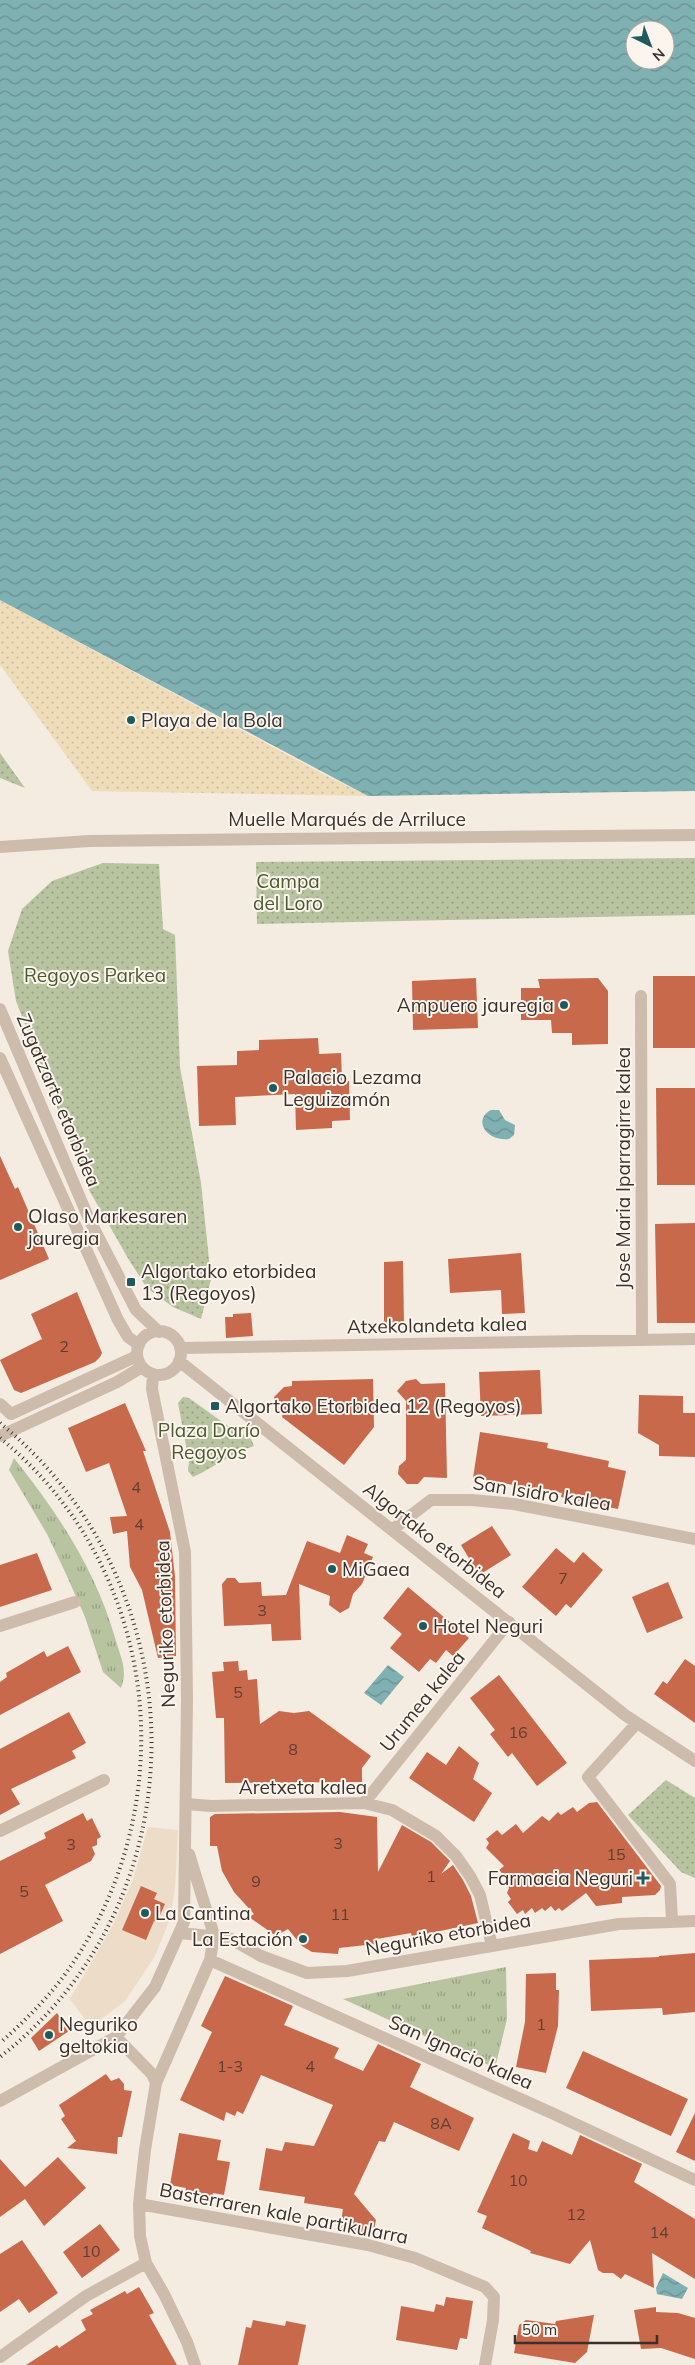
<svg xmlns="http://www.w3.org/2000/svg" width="695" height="2365" viewBox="0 0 695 2365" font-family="Mulish,sans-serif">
<defs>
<pattern id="grass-tufts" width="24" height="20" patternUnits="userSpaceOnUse" patternTransform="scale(1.25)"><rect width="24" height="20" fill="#b8c4a0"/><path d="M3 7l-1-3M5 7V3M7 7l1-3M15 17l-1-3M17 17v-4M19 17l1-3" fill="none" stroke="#97a083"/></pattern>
<pattern id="sand-dots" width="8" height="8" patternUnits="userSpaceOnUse" patternTransform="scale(1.25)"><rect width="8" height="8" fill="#efdcb8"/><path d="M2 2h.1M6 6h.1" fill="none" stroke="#cebd9e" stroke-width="1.8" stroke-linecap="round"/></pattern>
<pattern id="park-dots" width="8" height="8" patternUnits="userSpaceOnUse" patternTransform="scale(1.25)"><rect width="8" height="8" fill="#b8c4a0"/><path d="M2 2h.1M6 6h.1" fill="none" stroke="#97a083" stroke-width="1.8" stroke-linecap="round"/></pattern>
<pattern id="water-waves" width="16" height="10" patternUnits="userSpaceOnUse" patternTransform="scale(1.25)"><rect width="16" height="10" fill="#7fb0b2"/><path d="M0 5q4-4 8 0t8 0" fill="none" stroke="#699091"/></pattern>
</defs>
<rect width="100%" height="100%" fill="#f4ebe1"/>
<path fill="url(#grass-tufts)" d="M14 1458C59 1515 96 1570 116 1641 121 1658 128 1671 121 1688L103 1672 85 1617 66 1574 47 1534 9 1470Z
M506 1967 507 2019 495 2068 343 1999Z"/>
<path fill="url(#sand-dots)" d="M0 600 323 774 368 796 92 791 0 665Z"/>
<path fill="url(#park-dots)" d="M0 753 25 788 0 778Z
M695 858V915L257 924 256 862Z
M103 863 159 864 163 929 175 935 180 1067 201 1183 211 1279 201 1319 173 1307 147 1288 129 1260 89 1190 16 1001 8 951 22 909 52 881Z
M183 1397 189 1398 225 1424 251 1439 254 1446C231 1453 214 1468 193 1477L188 1471 189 1462 178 1403Z
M666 1780 695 1798V1878L681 1872 628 1815Z"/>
<path fill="#ecdcc8" d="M148 1827 178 1830 175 1887 170 1919 155 1956 125 2001 91 2027 70 1999 112 1927 133 1880Z"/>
<path fill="url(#water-waves)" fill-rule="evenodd" d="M0 0H695V791L368 796 0 600ZM635 30H665V60H635Z
M491 1110H499L505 1120 515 1125 514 1135 509 1139C487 1142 472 1120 491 1110Z
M388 1665 404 1677 381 1705 364 1693Z
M663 2273 688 2288 682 2299 657 2294 656 2288Z"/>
<path fill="#c8694b" d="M653 976H695V1048H653Z
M476 978 478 1028 413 1030 412 981Z
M598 978 608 991V1044L572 1045V1033H552L551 1020H521V988H540L538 979Z
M318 1038 319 1054 341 1053 342 1081H349L350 1120 332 1121V1128L296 1130 295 1094 235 1097 236 1125 199 1126 197 1066 237 1065V1051L259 1050V1040Z
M656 1088H695V1185H657Z
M0 1156 15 1189 18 1187 49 1259 0 1280Z
M695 1223V1323H657L655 1224Z
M521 1253 525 1313 502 1314 501 1290 450 1293 448 1259Z
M403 1261 404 1323H384V1262Z
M77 1292 102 1353 100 1357 95 1362 21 1393 14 1390 0 1360 42 1339 31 1314Z
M251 1313 253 1336 226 1338 225 1317H233V1314Z
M540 1370 542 1414 481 1416 479 1372Z
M373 1379 374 1427 344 1465 282 1417 283 1413 276 1408 274 1397 284 1387 292 1386V1381Z
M416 1379 421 1384 445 1383 447 1478 424 1477 418 1484H407L398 1474 399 1466 406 1460V1401L397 1391 406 1381Z
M639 1395 683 1396V1413H695V1457L659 1456V1445L638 1433Z
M125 1403 146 1451H143L170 1532 175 1577 176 1656 158 1658 142 1590 130 1567 127 1531 113 1534 110 1517 127 1516 109 1463 86 1472 68 1428Z
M480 1432 548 1443 547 1448 609 1461 608 1467 626 1471 618 1509 603 1506 599 1501 594 1504 561 1497 562 1493 473 1478Z
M492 1526 511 1555 479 1575 461 1545Z
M347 1535 368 1544 364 1553 373 1557 362 1584 353 1594 349 1608 340 1613 329 1605 330 1596 299 1584 301 1640 272 1641 271 1624 224 1626 222 1584 227 1578H235L239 1583 261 1582 262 1596 286 1595 307 1541 340 1553Z
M556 1548 574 1563 583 1552 603 1570 571 1608 566 1604 556 1616 522 1587Z
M37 1553 52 1590 0 1607V1565Z
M668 1582 683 1618 647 1633 632 1597Z
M408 1587 469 1638 453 1656 446 1650 436 1663 430 1659 419 1672 390 1648 402 1634 383 1618Z
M68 1646 81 1672 0 1715V1682L7 1677 6 1673 44 1651 47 1657Z
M685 1659 695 1666V1723L654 1694 663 1681 667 1684Z
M238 1661 239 1671 247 1670 248 1680 257 1679 260 1724 279 1711 294 1713 309 1711 371 1756 362 1768V1782L225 1783 224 1718H216L212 1672 224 1671 223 1662Z
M499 1675 567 1763 537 1786 512 1753 508 1757 490 1734 495 1730 470 1698Z
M69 1712 86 1743 72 1751 76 1758 11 1789 20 1804 0 1815V1749Z
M459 1746 479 1763 473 1779 492 1793 474 1822 409 1778 427 1752 446 1765Z
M597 1802 661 1886 660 1890 655 1895 622 1897V1903L596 1906 586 1893 562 1911 559 1908 555 1911 551 1906 545 1911 542 1908 535 1913 532 1908 525 1914 523 1910 517 1914 508 1902 511 1899 507 1893 509 1888 504 1882 506 1877 499 1870 504 1866 486 1848 489 1843 486 1839 497 1830 502 1835 516 1824 523 1833 542 1816 549 1821 558 1812 561 1815 573 1807 577 1812 589 1803Z
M340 1812 377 1817 378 1872 402 1825 431 1842 450 1861 441 1874 453 1865 463 1880 471 1896 478 1923 412 1937 411 1933 377 1939 375 1944 339 1948 338 1954 312 1952 302 1946 288 1929 276 1936 249 1917 254 1914 234 1892 222 1871 217 1846H210V1817L215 1814Z
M83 1813 87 1821 92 1818 101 1837 97 1839V1845L92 1847 95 1854 91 1861 45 1885 63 1921 0 1954V1861L46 1838 44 1833Z
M141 1886 157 1893 154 1899 165 1904 157 1922 154 1921 146 1940 122 1930Z
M695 1953V2012L663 2015 662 2008 591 2011 589 1960 659 1957V1956Z
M556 1973V1990H559L558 2026 546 2073 516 2067 525 2022 526 1974Z
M225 1976 293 2006 284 2025 339 2048 334 2058 363 2071 378 2044 421 2064 410 2087 474 2118 459 2151 394 2122 385 2142 379 2141 354 2194 376 2220 373 2235 340 2228 343 2209 304 2203 305 2197 259 2190 266 2148 282 2151 285 2142 314 2146 333 2105 261 2075 243 2114 237 2111 235 2116 226 2112 224 2121 180 2100 212 2032 201 2026Z
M57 2013 69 2031 39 2051 31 2038Z
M583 2051 688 2099 671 2136 566 2088Z
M106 2074 111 2081 119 2078 124 2084V2090L132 2091 122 2137H118L117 2154 67 2148 76 2141 61 2119 65 2116 59 2105Z
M695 2113V2161L676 2152Z
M179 2133 221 2140 217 2160 230 2162 224 2195 213 2193 212 2199 185 2194 186 2188 170 2185Z
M513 2133 530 2141 528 2149 537 2152 542 2141 572 2155 580 2135 642 2164 634 2182 695 2219V2279L652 2253 654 2288 625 2274 621 2279 613 2273H603L598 2270 590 2240 570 2264 530 2253 531 2251 482 2228 487 2216 477 2212Z
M58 2157 86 2188 44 2226 25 2199 0 2217V2159L25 2187Z
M100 2224 120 2250 82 2278 63 2252Z
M22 2240 58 2293 29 2313 19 2299 0 2312V2254Z
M139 2287 154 2313 149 2315 177 2365H26L57 2345 59 2348 86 2330 81 2320 93 2314 90 2310 125 2291 127 2294Z
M446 2297 473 2301 467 2339 460 2338 457 2350 396 2340 401 2306 434 2312 436 2304 444 2306Z
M656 2307V2312L678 2313 695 2318V2359L661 2348 641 2349 634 2310Z
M594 2315 587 2352 575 2363 514 2353 519 2325 526 2320 555 2324 556 2321Z
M253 2320 285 2326 286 2321 306 2325 298 2365H238L246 2327 251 2328Z"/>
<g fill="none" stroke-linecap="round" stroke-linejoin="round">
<path stroke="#cdbbac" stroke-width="12" d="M0 847 89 841 695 835
M641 996 642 1340
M0 1009 89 1219 136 1310 159 1332
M0 1058 118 1320 128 1337 139 1345
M137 1353a22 22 0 1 1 44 0a22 22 0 1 1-44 0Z
M180 1348 695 1339
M179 1361 625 1715 695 1761
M0 1404 11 1414 137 1356
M0 1436 117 1382 142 1367
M392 1530 431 1500H472L514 1504 695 1539
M0 1626 75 1602
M637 1723 588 1777 670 1884 672 1920
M364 1803 509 1622
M186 1804 211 1806 364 1803 392 1810 436 1836 456 1856 470 1876 480 1895 492 1946
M0 1831 104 1780
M189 1854 214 1935 210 1960 156 2083 145 2150 139 2204 140 2236 146 2263 164 2294 187 2342 195 2365
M180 1933 229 1938 261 1956 307 1973 347 1971 619 1924 695 1921
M210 1960 554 2114 695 2180
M116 2037 152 2074 156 2083
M0 2101 116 2037 155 1987 184 1922 187 1698 185 1552 152 1389 153 1374
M139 2204 368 2245 415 2258 485 2287 494 2297 493 2320 485 2365
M0 2357 86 2296 146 2263"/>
<path stroke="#3b302b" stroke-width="4" stroke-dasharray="1 4" stroke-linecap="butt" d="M0 1423C199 1585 205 1897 0 2057
M0 1438C158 1566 185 1796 73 1963 53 1993 27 2019 0 2043"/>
</g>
<g fill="#1f5a5e" stroke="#fbf5ee" stroke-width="2">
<circle cx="131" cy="720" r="5"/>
<circle cx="564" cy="1005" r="5"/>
<circle cx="273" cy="1088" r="5"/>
<circle cx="18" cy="1227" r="5"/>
<rect x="126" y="1277" width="10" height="10" rx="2.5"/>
<rect x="210" y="1401" width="10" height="10" rx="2.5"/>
<circle cx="332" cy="1569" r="5"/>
<circle cx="423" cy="1626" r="5"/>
<path d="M640.5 1870.5h5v5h5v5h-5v5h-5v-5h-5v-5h5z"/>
<circle cx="145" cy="1913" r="5"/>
<circle cx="303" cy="1939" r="5"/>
<circle cx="49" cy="2035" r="5"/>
</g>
<g text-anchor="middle" stroke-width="4" stroke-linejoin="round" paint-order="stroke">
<g font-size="16" fill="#5e3e33">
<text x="64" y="1352">2</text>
<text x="136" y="1493">4</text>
<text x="139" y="1530">4</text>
<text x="563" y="1584">7</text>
<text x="262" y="1616">3</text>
<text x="238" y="1698">5</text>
<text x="518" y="1738">16</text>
<text x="293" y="1755">8</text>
<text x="338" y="1849">3</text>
<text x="71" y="1850">3</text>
<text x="616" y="1860">15</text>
<text x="431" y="1882">1</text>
<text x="256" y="1887">9</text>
<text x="24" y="1897">5</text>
<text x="340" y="1920">11</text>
<text x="541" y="2030">1</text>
<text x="230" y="2072">1-3</text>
<text x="310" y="2072">4</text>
<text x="441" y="2129">8A</text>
<text x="518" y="2186">10</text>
<text x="576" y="2220">12</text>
<text x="659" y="2238">14</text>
<text x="91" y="2257">10</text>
</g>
<g font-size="19" fill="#3b302b" stroke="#fbf5ee" text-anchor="start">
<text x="141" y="727">Playa de la Bola</text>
<text x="554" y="1012" text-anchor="end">Ampuero jauregia</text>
<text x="283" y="1084">Palacio Lezama<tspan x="283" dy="22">Leguizamón</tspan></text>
<text x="28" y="1223">Olaso Markesaren<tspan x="28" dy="22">jauregia</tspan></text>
<text x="141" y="1278">Algortako etorbidea<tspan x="141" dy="22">13 (Regoyos)</tspan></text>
<text x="225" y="1413">Algortako Etorbidea 12 (Regoyos)</text>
<text x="342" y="1576">MiGaea</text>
<text x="433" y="1633">Hotel Neguri</text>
<text x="633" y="1885" text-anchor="end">Farmacia Neguri</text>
<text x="155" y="1920">La Cantina</text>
<text x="293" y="1946" text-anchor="end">La Estación</text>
<text x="59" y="2031">Neguriko<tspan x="59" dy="22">geltokia</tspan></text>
</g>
<g font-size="19" fill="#3b302b" stroke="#fbf5ee">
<text x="347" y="826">Muelle Marqués de Arriluce</text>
<text transform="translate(59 1100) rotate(67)" y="7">Zugatzarte etorbidea</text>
<text transform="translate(623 1168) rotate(-90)" y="7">Jose Maria Iparragirre kalea</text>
<text transform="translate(437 1325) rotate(-1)" y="7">Atxekolandeta kalea</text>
<text transform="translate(542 1493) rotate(9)" y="7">San Isidro kalea</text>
<text transform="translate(435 1540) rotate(38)" y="7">Algortako etorbidea</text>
<text transform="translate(165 1624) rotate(-92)" y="7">Neguriko etorbidea</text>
<text transform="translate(422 1701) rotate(-51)" y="7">Urumea kalea</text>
<text x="303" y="1794">Aretxeta kalea</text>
<text transform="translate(448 1934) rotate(-10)" y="7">Neguriko etorbidea</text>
<text transform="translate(461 2052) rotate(24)" y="7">San Ignacio kalea</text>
<text transform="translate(284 2213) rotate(11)" y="7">Basterraren kale partikularra</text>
</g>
<g font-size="19" fill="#4a5a2e" stroke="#fbf5ee">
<text x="288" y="888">Campa<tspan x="288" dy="22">del Loro</tspan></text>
<text x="95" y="982">Regoyos Parkea</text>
<text x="209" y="1437">Plaza Darío<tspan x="209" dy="22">Regoyos</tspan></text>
</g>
</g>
<g transform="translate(650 45) rotate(138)"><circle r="24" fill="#fbf5ee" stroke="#aea6a0"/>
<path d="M0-4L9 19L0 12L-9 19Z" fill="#1f5a5e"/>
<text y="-8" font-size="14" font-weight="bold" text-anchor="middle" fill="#3b302b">N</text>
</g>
<path d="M515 2335v8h142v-8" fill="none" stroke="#3b302b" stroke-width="2.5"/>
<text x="522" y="2335" font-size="15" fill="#3b302b" stroke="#fbf5ee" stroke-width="4" paint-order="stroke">50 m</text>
</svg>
